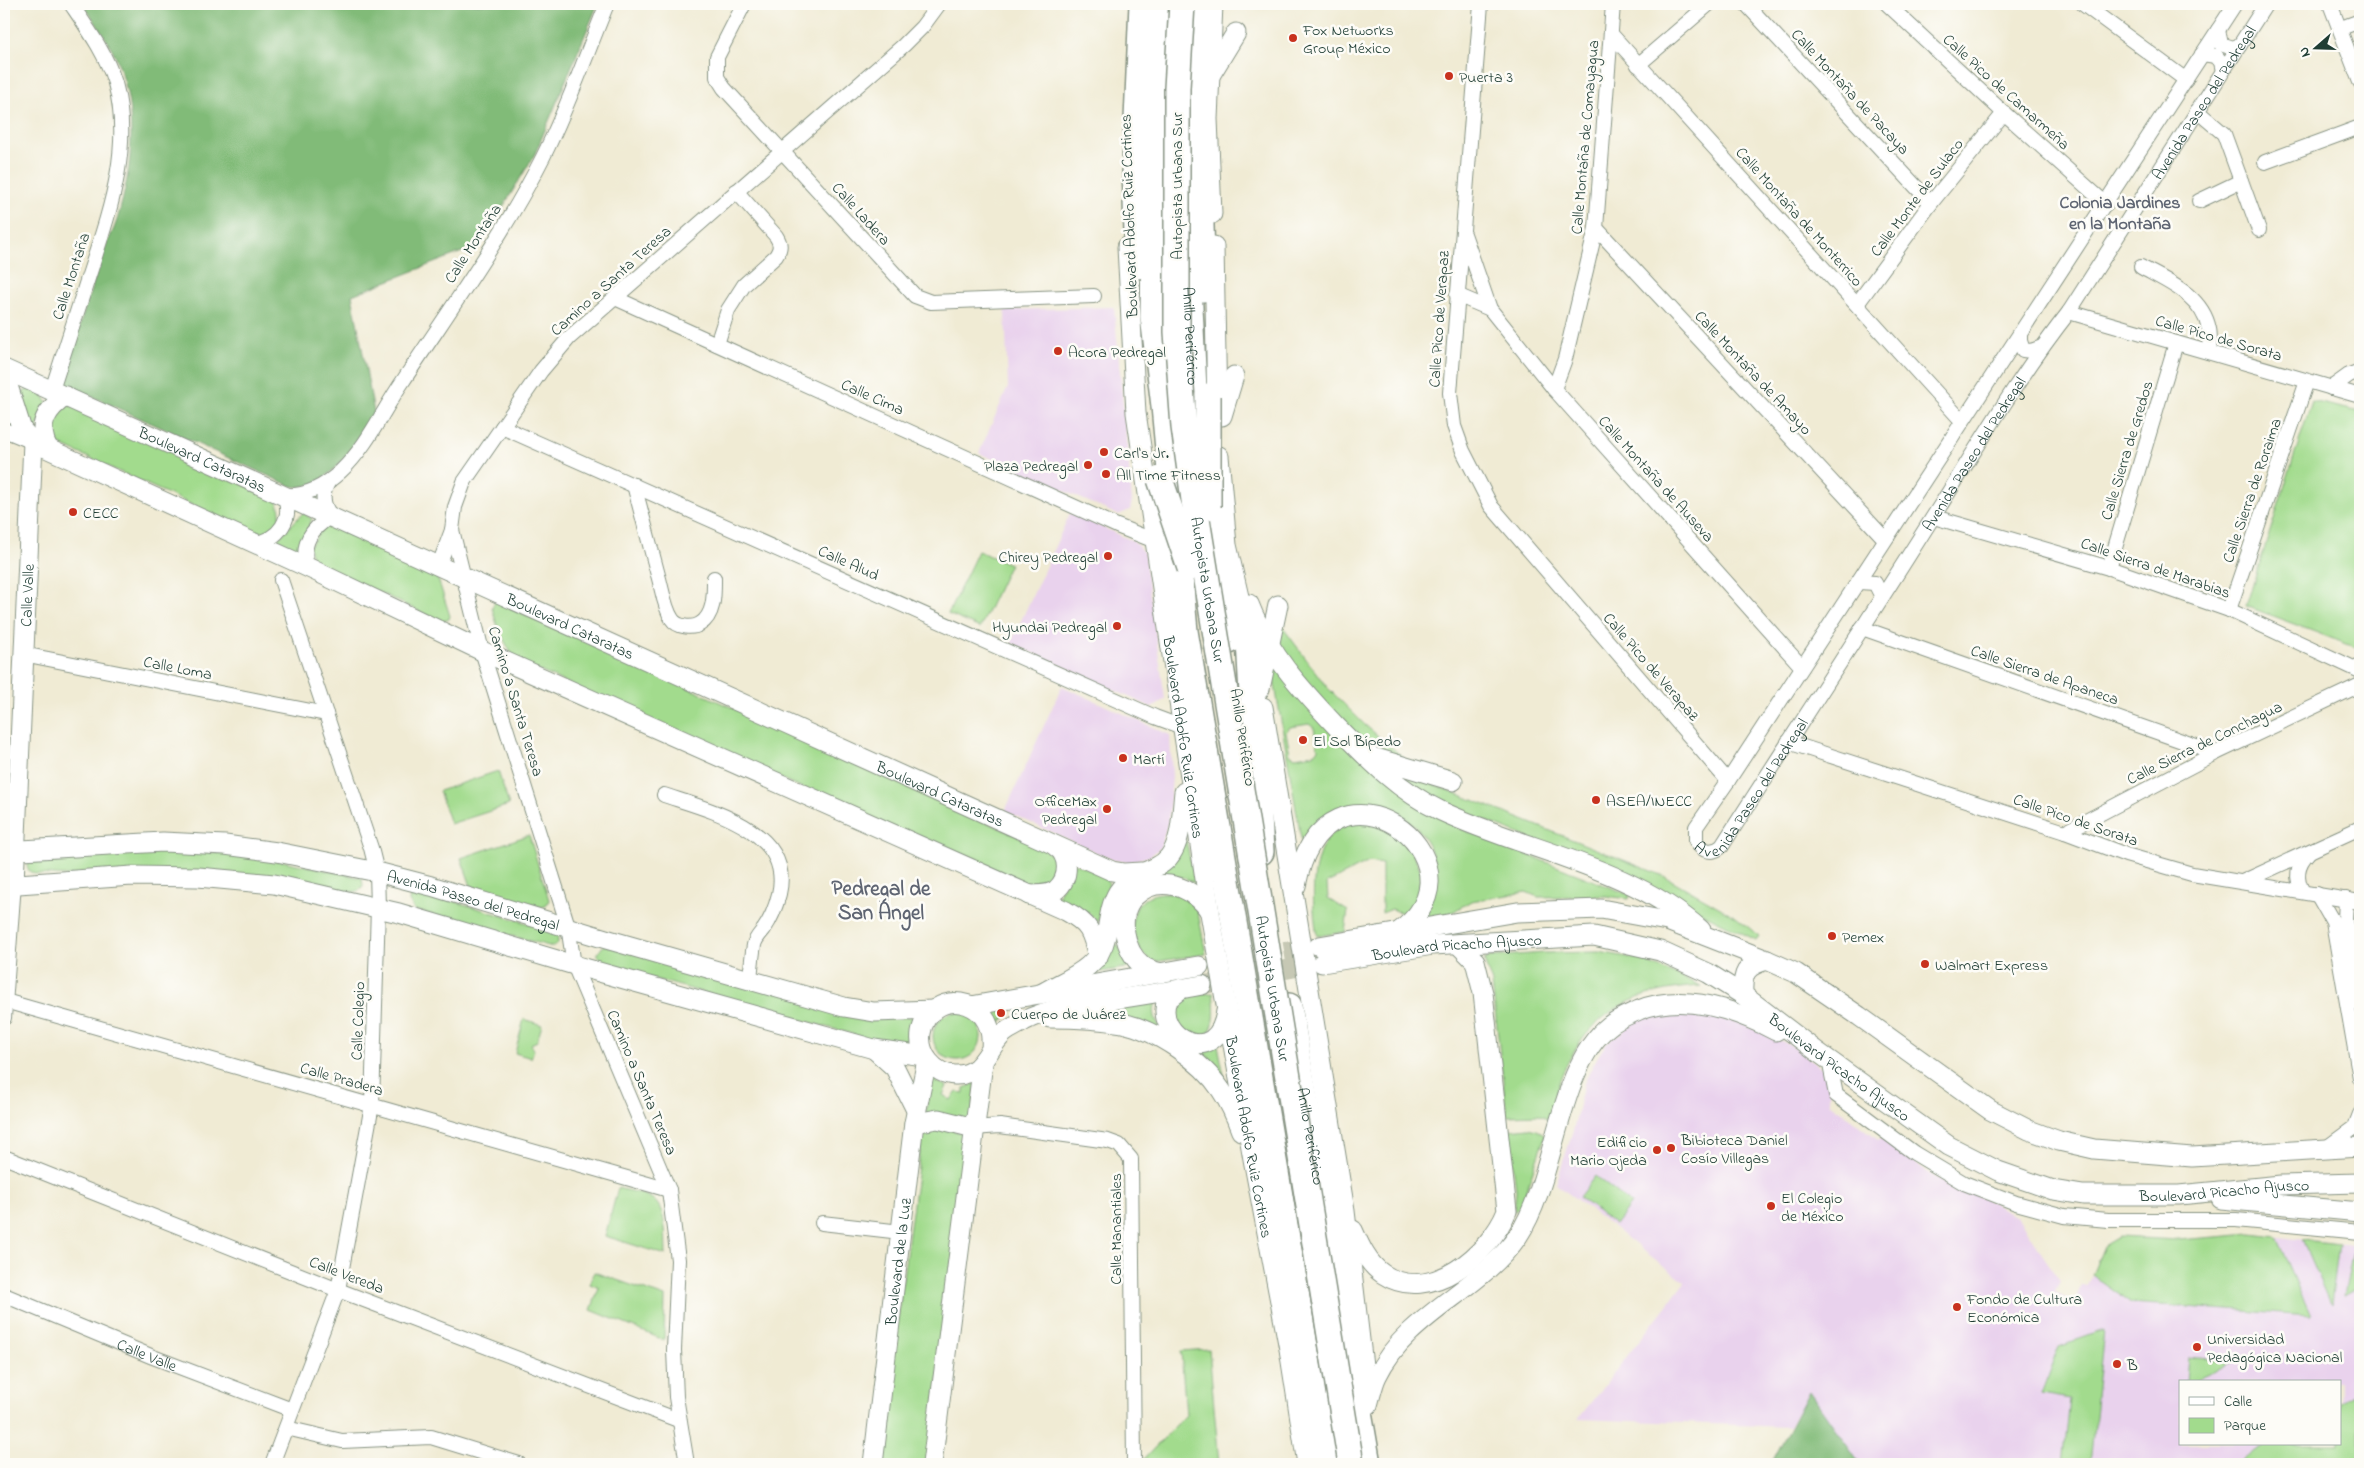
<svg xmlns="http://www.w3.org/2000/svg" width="2364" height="1468" viewBox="0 0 2364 1468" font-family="'Indie Flower',sans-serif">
<rect width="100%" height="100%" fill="#fdfcf7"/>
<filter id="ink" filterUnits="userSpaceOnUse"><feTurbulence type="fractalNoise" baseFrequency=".02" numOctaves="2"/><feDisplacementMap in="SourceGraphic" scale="10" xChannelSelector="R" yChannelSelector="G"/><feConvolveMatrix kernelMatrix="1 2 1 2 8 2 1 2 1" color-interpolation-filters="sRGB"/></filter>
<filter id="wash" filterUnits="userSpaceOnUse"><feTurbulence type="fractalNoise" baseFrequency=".0096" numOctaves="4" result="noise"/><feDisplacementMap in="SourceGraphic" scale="20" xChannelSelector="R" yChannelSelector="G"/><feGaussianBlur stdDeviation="1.12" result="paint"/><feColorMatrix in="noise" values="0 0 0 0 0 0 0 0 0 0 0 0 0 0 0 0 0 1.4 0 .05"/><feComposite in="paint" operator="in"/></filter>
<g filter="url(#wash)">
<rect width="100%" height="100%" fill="#f0ebd4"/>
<path fill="#e9d2ed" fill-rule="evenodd" d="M1114 307 1132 501 1130 510 1118 515 979 453 1008 387 1005 310Z
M1070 513 1133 541 1144 553 1165 699 1156 706 1151 707 1011 643Z
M1062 686 1170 735 1172 776 1168 822 1160 848 1150 856 1129 862 1113 860 1005 811Z
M1669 1012H1686L1738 1022 1770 1035 1795 1048 1830 1074 1829 1102 1878 1140 1884 1138 1931 1175 1943 1182 1968 1191 2017 1216 2060 1281 2055 1292 2074 1301 2082 1285 2088 1286 2104 1246 2119 1237 2178 1240 2252 1234 2360 1246V1464H1860L1809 1391 1789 1427 1578 1419 1685 1282 1556 1184 1573 1131 1584 1083 1598 1056 1606 1044 1636 1021 1651 1015ZM2180 1382H2340V1444H2180Z"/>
<path fill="#a2db8d" stroke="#608c60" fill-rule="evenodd" d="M30 389 44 396 47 403 37 428 32 430 20 393Z
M62 401 276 499C286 519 276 526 260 536L48 439Z
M2312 401 2360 412V649L2246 606Z
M303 513 312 519 296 553 276 543V541Z
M326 524 434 573 439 582 450 616 449 619 442 622 313 561 309 547Z
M978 551 1010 564 980 628 948 614Z
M495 601 1044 848C1056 859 1061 867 1054 882L1031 890 515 660 499 631 492 608Z
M1278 621 1326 686 1365 725 1410 763 1368 750 1299 672 1273 636Z
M1271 662 1454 826 1630 895 1629 899 1606 896 1538 897 1526 892 1471 901 1446 916 1422 917C1426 903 1434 887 1435 873 1436 863 1431 849 1426 841 1407 807 1364 795 1330 814 1317 821 1310 833 1302 844ZM1309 724 1314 728 1318 749 1314 754 1295 757 1290 754 1286 732 1290 727Z
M1380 763 1666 877 1736 917 1759 936 1756 940 1633 879 1443 804Z
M498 771 509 805 450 824 439 791Z
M1369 821 1403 834 1422 873 1415 904 1405 914 1392 909 1382 913V864L1369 862 1327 883 1328 899 1348 911 1345 932 1317 936C1312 905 1307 844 1342 826 1349 823 1360 823 1369 821Z
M529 835 549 900 546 906 541 907 471 886 461 858Z
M1186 840 1195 883 1182 877 1165 875 1164 871Z
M131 850 250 854 362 878 363 886 358 891 352 892 35 874 29 871 27 866 29 857Z
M1074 863C1120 883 1112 877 1098 922L1089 913 1057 899Z
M416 890 557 932 558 943 553 947 414 910 409 901 410 894Z
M1176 893 1197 908 1206 954 1153 962C1127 946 1123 902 1156 894 1162 892 1170 893 1176 893Z
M1111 944 1118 945 1130 967 1083 975Z
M604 945 914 1018 910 1035 913 1051 601 964 597 954Z
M1599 952 1639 959 1701 986C1637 990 1594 1009 1565 1068 1557 1084 1554 1103 1548 1119L1538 1115 1507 1116 1492 983 1484 960 1489 957 1544 953Z
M1213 993C1215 1007 1219 1042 1194 1034 1188 1032 1182 1028 1176 1025L1170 1006 1177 996Z
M1157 1000C1151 1012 1156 1023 1164 1032L1103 1013 1102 1008Z
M1008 1004 1011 1013 996 1026 990 1012Z
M933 1036a24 24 0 1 1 48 0a24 24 0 1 1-48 0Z
M524 1019 542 1025 537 1041 531 1044 534 1050 531 1058 515 1053Z
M1218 1045 1225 1081 1194 1050Z
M931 1079 947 1086 943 1095 951 1100 957 1092 964 1093V1088L976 1083 971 1122 925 1115Z
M938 1126 968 1135 928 1464H878L923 1130Z
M1529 1128 1537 1130 1545 1136 1521 1205 1514 1212 1516 1190 1509 1130Z
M1595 1176 1631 1204 1615 1225 1579 1197Z
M618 1188C628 1191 639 1192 649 1197 668 1206 665 1237 666 1255L605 1236Z
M2252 1234 2276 1237 2311 1316 2131 1303 2092 1275 2104 1246 2119 1237 2178 1240Z
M2303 1240 2339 1244 2331 1304Z
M2354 1246H2360V1287L2344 1296Z
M594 1272 665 1297 664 1340 591 1310 599 1288 590 1284Z
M2104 1330 2090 1464H2063L2070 1399 2041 1394 2059 1346Z
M1209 1349 1219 1464H1143V1460L1186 1415 1181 1351Z
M2188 1357 2231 1361 2194 1382H2186Z
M2360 1390V1464H2242L2243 1458 2266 1444H2340V1402Z"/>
<path fill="#81bb78" stroke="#507c56" d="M83 4H598L535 154 480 245 352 295 374 412C359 438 328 494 291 486L62 383C76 339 88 295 104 252 107 241 114 231 117 220 134 164 139 103 112 49 103 33 93 19 83 4Z
M1809 1391 1860 1464H1771Z"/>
</g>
<g filter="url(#ink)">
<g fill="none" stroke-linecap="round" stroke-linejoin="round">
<path stroke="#c6c8b4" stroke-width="19" stroke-dasharray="19 9" stroke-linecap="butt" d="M1229 961 1318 946
M1202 985 1321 963"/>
<g stroke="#889484" stroke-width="16">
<g id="street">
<path d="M744 4 717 57V77L724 88 915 296 931 302 1094 296"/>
<path d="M1481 4 1450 393 1454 426 1463 451 1491 506 1728 781"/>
<path d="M1746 4 1931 203"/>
<path d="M1887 4 2004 113 2106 204"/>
<path d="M2083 4 2186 80"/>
<path id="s1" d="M2235 4 1728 781 1696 827V841C1702 852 1713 854 1722 846 1792 736 1864 627 1933 517 1977 448 2018 377 2069 312L2266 4"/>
<path d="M2330 4 2360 82"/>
<path d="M2341 28 2360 21"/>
<path d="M2218 30 2221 44 2233 48 2240 45"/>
<path d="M1611 34 1962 421"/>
<path d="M2202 54 2216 56 2221 62 2223 71"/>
<path d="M1638 65 1709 4"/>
<path d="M2197 111 2224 134 2259 230"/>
<path d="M2265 162 2360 127"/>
<path d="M2199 201 2241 181"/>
<path d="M1596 228 1885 539"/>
<path d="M1464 234 1490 309 1554 389 1802 667"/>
<path d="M2141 267C2168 282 2202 295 2209 329 2211 336 2209 345 2209 352"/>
<path d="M1457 295 1490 309"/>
<path d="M615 298 1117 526 1155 541"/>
<path d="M1857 304 1931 203 2004 113"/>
<path d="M2069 312 2360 396"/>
<path d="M2020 334V341L2023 350 2031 351 2042 347"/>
<path d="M717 344 728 310 744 285 776 256C781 248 781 244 776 236L736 191"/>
<path d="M2331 388 2349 375 2360 371"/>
<path d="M1554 389 1565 359 1596 228 1613 4"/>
<path d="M52 390C64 352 77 313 89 275 109 213 133 148 115 83 106 54 88 29 71 4"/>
<path d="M502 427 1155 717 1182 727"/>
<path d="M4 430 31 441"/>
<path d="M634 485C642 515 650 545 658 575 662 588 664 607 672 619 677 627 692 629 700 624 715 615 714 593 714 578"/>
<path d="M1934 517 2109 568 2229 610 2360 671"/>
<path d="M254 543C279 540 294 518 284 495 307 497 325 486 341 471 367 447 383 410 403 381 451 308 503 236 543 157 568 107 586 55 607 4"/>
<path d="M439 565 452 530"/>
<path d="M307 567C301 543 311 529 331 516 322 505 321 493 329 481"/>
<path d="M2109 568 2176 343"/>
<path d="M1859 582 1875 583 1882 597"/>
<path d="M2229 610 2307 381"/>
<path d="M1862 628 2216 753"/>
<path d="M23 654 326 714"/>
<path d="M1788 742 2065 832 2126 855 2192 874 2360 902"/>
<path d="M664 795C709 810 794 830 779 894 776 906 771 919 764 929 760 934 755 939 754 945 752 956 751 968 750 980"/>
<path d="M2065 832 2216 753 2360 685"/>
<path d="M2242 882 2360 828"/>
<path d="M2303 892C2295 878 2297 864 2308 853"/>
<path d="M2317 894 2333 922 2360 1078"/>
<path d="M2346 899 2345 920 2360 1004"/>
<path d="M5 1001 669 1190"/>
<path d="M4 1018 14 883"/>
<path d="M1829 1060 1836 1095 1914 1153 1964 1183 2016 1203 2064 1216 2108 1220H2236L2360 1232"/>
<path d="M974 1128 1000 1126 1108 1141 1119 1145 1131 1159 1134 1464"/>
<path d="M2325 1149 2355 1127 2360 1114"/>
<path d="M4 1157 338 1290 678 1420"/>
<path d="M822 1223 901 1232"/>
<path id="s2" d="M4 1295 153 1357 292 1410"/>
<path d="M286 1428 342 1441 431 1437 519 1464"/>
<path d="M272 1464 338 1290 372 1105 378 907 377 872 371 848 281 580"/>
<path d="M687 1464 676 1397 674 1350 678 1260 669 1190 574 965 568 926 482 651 452 530 455 507 464 482 541 371 569 338 904 45 922 27 939 4"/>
</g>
</g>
<g stroke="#889484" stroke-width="21">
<g id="secondary">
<path d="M1211 74 1236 33"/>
<path d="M1212 214 1208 119 1213 4"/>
<path d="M1214 246 1217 411"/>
<path id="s3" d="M1127 247 1136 413 1187 756 1210 913 1253 1159 1289 1349 1307 1464"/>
<path id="s4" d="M4 369 1112 871 1124 873 1141 872"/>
<path d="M4 373 22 430 33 442 307 567 482 651 1066 911C1090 924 1092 932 1098 957"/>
<path d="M1222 416 1234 376"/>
<path d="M48 448C36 425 47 409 66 396"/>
<path d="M1219 456 1227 545 1252 653"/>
<path d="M1249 604C1268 653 1301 689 1336 726 1368 759 1399 791 1441 811 1526 851 1630 866 1701 930"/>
<path d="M1260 689 1278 605"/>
<path d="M1263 707 1345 1211 1364 1374"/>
<path d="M1366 755 1453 781"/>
<path id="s5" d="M4 851 163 842 225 845 277 852 377 872 431 886 606 939 844 1007 874 1012 934 1010"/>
<path id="s6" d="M14 883 33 442"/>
<path d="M4 885 132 876 198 877 274 884 399 913 574 965 874 1049 924 1056"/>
<path d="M1296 886C1325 734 1500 861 1397 933"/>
<path d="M1029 895C1038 894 1048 896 1056 890 1070 878 1070 855 1055 846"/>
<path d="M1319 946 1517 912 1601 909 1667 921 1767 960 1796 973 1859 1016 1990 1110 2029 1130 2059 1141 2094 1149 2192 1157 2360 1147"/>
<path id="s7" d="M1322 963 1433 945 1594 936 1660 951 1708 973 1743 995 1819 1053 1949 1146 1998 1171 2053 1190 2083 1195H2179L2281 1185 2360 1183"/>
<path d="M1161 973C1154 971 1148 970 1143 966 1124 952 1117 915 1134 897 1158 873 1195 887 1210 912"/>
<path d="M1182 988 1167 1000C1153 1037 1218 1071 1226 1011"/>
<path d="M1041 994C1067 978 1099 970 1106 936 1109 921 1110 905 1118 892 1128 877 1141 874 1156 867 1183 855 1181 817 1184 792"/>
<path d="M1743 995C1742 973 1745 966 1767 960"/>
<path d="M971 1006 1199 966"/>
<path d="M1050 1018C1073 1018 1099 1019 1122 1023 1156 1030 1202 1061 1221 1090 1230 1103 1236 1117 1241 1131"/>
<path d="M991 1048C996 993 928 988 921 1033 918 1054 934 1074 955 1075 983 1076 987 1048 1004 1033 1010 1028 1018 1025 1024 1021 1048 1008 1078 1005 1105 1001 1137 996 1170 991 1202 985"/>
<path d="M874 1049 895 1068 916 1110"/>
<path d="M914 1123 938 1119 974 1128"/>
<path d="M2221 1199 2360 1212"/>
<path d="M1353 1230C1360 1246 1368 1264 1383 1274 1430 1305 1490 1254 1507 1211L1483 993 1475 961 1458 944"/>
<path d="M1368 1405C1371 1395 1373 1384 1377 1376 1407 1314 1480 1291 1518 1236 1556 1180 1557 1067 1609 1026 1617 1019 1628 1015 1639 1010 1684 992 1734 1009 1776 1031"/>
<path id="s8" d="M873 1464 914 1123 927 1060"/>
<path d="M932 1464 983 1063"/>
</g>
</g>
<g stroke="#889484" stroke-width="28">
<g id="highway">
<path d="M1162 4 1156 118 1153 316 1164 406 1185 631 1325 1464"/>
<path d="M1200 194 1203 289"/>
<path d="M1189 216 1194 39 1197 4"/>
<path d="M1138 266 1135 166 1142 4"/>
<path id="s9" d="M1188 266 1194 390 1200 435"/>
<path d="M1207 485 1229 641"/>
<path d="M1249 640 1261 852"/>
<path id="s10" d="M1289 1006 1368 1464"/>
</g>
</g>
<use href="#street" stroke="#fff" stroke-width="14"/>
<use href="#secondary" stroke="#fff" stroke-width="19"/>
<use href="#highway" stroke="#fff" stroke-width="25"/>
<g stroke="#889484" stroke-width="28" stroke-linecap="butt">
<g id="highway-bridge">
<path id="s11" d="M1182 4 1177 88V332L1184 427 1195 507 1351 1464"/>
<path d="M1160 479 1190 568"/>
<path d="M1208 507V396"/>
</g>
</g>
<use href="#highway-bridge" stroke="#fff" stroke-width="25"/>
</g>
</g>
<g fill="#c8321e" stroke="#fdfcf7" stroke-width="2">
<circle cx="1293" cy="38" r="5"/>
<circle cx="1449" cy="76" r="5"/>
<circle cx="1058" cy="351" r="5"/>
<circle cx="1104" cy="452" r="5"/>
<circle cx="1088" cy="465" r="5"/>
<circle cx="1106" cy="474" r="5"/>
<circle cx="73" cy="512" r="5"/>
<circle cx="1108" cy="556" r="5"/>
<circle cx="1117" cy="626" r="5"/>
<circle cx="1303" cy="740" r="5"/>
<circle cx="1123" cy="758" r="5"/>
<circle cx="1596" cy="800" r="5"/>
<circle cx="1107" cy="809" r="5"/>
<circle cx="1832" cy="936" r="5"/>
<circle cx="1925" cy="964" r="5"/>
<circle cx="1001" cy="1013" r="5"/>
<circle cx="1671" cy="1148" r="5"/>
<circle cx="1657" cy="1150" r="5"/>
<circle cx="1771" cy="1206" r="5"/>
<circle cx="1957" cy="1307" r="5"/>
<circle cx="2197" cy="1347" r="5"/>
<circle cx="2117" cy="1364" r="5"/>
</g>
<g text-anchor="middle" stroke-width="5" stroke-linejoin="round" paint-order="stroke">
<g font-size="16" fill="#1f3d34" stroke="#fdfcf7" text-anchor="start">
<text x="1303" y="35">Fox Networks<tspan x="1303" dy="18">Group México</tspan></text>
<text x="1459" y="82">Puerta 3</text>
<text x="1068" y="357">Acora Pedregal</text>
<text x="1114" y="458">Carl's Jr.</text>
<text x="1078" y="471" text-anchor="end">Plaza Pedregal</text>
<text x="1116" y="480">All Time Fitness</text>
<text x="83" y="518">CECC</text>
<text x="1098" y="562" text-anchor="end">Chirey Pedregal</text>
<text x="1107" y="632" text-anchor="end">Hyundai Pedregal</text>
<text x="1313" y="746">El Sol Bípedo</text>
<text x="1133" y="764">Martí</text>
<text x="1097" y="806" text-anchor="end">OfficeMax<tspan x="1097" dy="18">Pedregal</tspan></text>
<text x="1606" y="806">ASEA/INECC</text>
<text x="1842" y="942">Pemex</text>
<text x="1935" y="970">Walmart Express</text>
<text x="1011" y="1019">Cuerpo de Juárez</text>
<text x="1681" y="1145">Bibioteca Daniel<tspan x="1681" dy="18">Cosío Villegas</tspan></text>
<text x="1647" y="1147" text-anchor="end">Edificio<tspan x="1647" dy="18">Mario Ojeda</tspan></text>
<text x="1781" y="1203">El Colegio<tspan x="1781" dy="18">de México</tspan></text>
<text x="1967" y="1304">Fondo de Cultura<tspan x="1967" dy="18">Económica</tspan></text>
<text x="2207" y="1344">Universidad<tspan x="2207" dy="18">Pedagógica Nacional</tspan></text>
<text x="2127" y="1370">B</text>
</g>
<g font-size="16" fill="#1f3d34" stroke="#fdfcf7">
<text transform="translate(1851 91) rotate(47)" y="6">Calle Montaña de Pacaya</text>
<text transform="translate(2007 91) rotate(42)" y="6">Calle Pico de Camarmeña</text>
<text dy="6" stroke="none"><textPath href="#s1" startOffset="1915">Avenida Paseo del Pedregal</textPath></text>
<text transform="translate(1584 137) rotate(-85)" y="6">Calle Montaña de Comayagua</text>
<text transform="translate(1176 186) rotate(-90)" y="6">Autopista Urbana Sur</text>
<text transform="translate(1916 197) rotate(-53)" y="6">Calle Monte de Sulaco</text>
<text transform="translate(862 213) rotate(48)" y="6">Calle Ladera</text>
<text transform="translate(1128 216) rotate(-92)" y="6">Boulevard Adolfo Ruiz Cortines</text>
<text transform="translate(1800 216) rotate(48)" y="6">Calle Montaña de Monterrico</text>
<text transform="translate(472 243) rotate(-57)" y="6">Calle Montaña</text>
<text transform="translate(70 276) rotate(-72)" y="6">Calle Montaña</text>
<text transform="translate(610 280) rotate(-42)" y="6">Camino a Santa Teresa</text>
<text transform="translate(1438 319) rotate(-86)" y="6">Calle Pico de Verapaz</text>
<text dy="6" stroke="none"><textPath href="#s9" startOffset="70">Anillo Periférico</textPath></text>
<text transform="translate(2219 337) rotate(16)" y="6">Calle Pico de Sorata</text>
<text transform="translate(1754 372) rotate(47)" y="6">Calle Montaña de Amayo</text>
<text transform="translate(873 396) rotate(24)" y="6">Calle Cima</text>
<text transform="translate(2126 450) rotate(-73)" y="6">Calle Sierra de Gredos</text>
<text dy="6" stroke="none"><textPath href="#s1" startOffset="1495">Avenida Paseo del Pedregal</textPath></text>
<text dy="6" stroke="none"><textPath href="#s4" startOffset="218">Boulevard Cataratas</textPath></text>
<text transform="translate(1657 478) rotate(48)" y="6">Calle Montaña de Auseva</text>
<text transform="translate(2251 490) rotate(-71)" y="6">Calle Sierra de Roraima</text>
<text transform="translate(849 562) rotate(24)" y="6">Calle Alud</text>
<text transform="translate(2156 567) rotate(19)" y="6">Calle Sierra de Marabias</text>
<text dy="6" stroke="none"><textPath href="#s11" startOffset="588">Autopista Urbana Sur</textPath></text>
<text dy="6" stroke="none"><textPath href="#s6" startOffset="288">Calle Valle</textPath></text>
<text dy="6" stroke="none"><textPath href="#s4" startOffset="622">Boulevard Cataratas</textPath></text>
<text transform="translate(1652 666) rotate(49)" y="6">Calle Pico de Verapaz</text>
<text transform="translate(178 667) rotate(11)" y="6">Calle Loma</text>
<text transform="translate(2045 674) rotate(19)" y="6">Calle Sierra de Apaneca</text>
<text transform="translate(517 701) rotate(73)" y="6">Camino a Santa Teresa</text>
<text dy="6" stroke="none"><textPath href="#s3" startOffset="494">Boulevard Adolfo Ruiz Cortines</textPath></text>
<text transform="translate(1244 737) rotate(81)" y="6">Anillo Periférico</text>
<text transform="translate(2204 742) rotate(-26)" y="6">Calle Sierra de Conchagua</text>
<text dy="6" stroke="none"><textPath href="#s1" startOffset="1090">Avenida Paseo del Pedregal</textPath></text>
<text dy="6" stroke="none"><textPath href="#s4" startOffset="1028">Boulevard Cataratas</textPath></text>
<text transform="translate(2076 819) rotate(19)" y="6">Calle Pico de Sorata</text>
<text dy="6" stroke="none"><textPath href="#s5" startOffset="476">Avenida Paseo del Pedregal</textPath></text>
<text dy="6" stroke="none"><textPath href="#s7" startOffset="136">Boulevard Picacho Ajusco</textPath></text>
<text dy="6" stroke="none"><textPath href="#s11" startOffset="992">Autopista Urbana Sur</textPath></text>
<text transform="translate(357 1021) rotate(-88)" y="6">Calle Colegio</text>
<text dy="6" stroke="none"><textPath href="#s7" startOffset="556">Boulevard Picacho Ajusco</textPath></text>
<text transform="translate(342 1078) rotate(16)" y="6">Calle Pradera</text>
<text transform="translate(643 1082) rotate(67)" y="6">Camino a Santa Teresa</text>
<text dy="6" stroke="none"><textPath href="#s3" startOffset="899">Boulevard Adolfo Ruiz Cortines</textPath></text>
<text dy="6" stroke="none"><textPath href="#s10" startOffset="132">Anillo Periférico</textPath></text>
<text dy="6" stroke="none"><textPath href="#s7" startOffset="976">Boulevard Picacho Ajusco</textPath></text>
<text transform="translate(1115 1229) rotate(-90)" y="6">Calle Manantiales</text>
<text dy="6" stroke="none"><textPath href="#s8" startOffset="204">Boulevard de la Luz</textPath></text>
<text transform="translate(347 1274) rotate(21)" y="6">Calle Vereda</text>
<text dy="6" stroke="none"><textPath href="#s2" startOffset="155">Calle Valle</textPath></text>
</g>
<g font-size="18" font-weight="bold" fill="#5f6572" stroke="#fdfcf7">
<text x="2120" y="208">Colonia Jardines<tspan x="2120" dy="21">en la Montaña</tspan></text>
</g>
<g font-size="21" font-weight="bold" fill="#5f6572" stroke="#fdfcf7">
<text x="881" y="895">Pedregal de<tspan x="881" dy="24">San Ángel</tspan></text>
</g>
</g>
<rect width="2364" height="1468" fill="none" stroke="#fdfcf7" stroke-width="20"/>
<rect x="2179" y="1380" width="162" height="65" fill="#fdfcf7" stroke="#a4b0a9"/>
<rect x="2189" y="1397" width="25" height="8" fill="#ffffff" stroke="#a4b0a9"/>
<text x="2224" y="1406" font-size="15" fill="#1f3d34">Calle</text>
<rect x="2189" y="1418" width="25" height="15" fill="#a2db8d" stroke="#a4b0a9"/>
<text x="2224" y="1430" font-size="15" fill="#1f3d34">Parque</text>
<g transform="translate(2316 48) rotate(250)" stroke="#fdfcf7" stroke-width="4" paint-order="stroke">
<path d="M0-4L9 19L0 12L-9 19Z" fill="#1f3d34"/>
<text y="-8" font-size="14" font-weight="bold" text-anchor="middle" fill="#1f3d34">N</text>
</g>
</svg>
